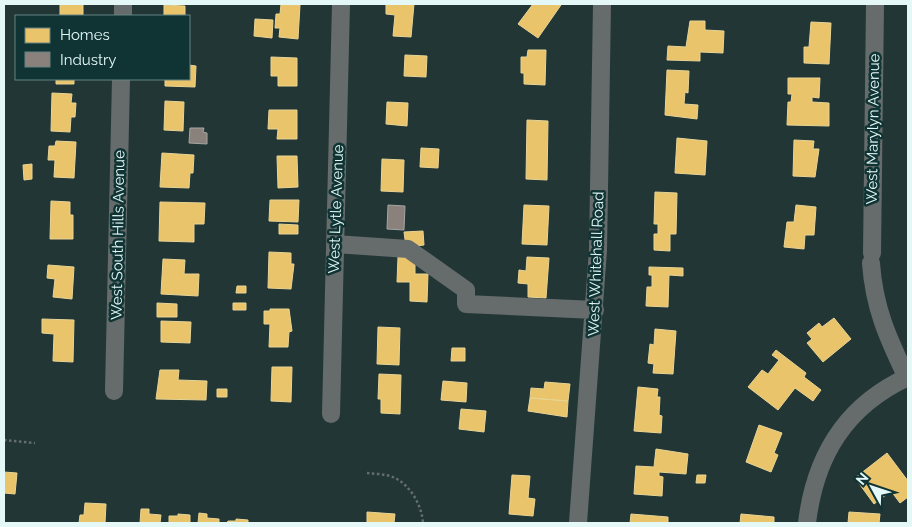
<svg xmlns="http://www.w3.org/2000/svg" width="912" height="527" viewBox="0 0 912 527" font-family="Raleway,sans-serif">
<rect width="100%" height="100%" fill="#233636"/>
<path fill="#e9c46a" stroke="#e8d495" d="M60 4H83V16H60Z
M281 4 300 5 298 39 279 37 280 28H275L276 14H280Z
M386 4H414L411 37 393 36 395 15 386 14Z
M533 4 561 5 538 38 518 24Z
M164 5 185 6V16H164Z
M255 19 273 20 272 38 254 36Z
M690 21H705V30L724 31 723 53 700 52V61L667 60 668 46 686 47Z
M811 22 831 23 829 64 804 63V47H809Z
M528 50H546L545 85 524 84V73H521V57H527Z
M405 55 427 56 426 77 404 76Z
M271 57 297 58V86H278V76H271Z
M189 65 196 66 195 87 165 86V79H189Z
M667 70 689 71 688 93 685 92 684 104 698 105 697 119 665 115Z
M788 78H820L819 98 812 97V102L829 103V126L787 125 788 102H791L792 94H788Z
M56 79H74V84H56Z
M52 93 72 94 71 103H76L75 117H71L70 132 51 131Z
M165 101 184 102 183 131 164 130Z
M387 102 408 103 407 126 386 124Z
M269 110H297V139H277L278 129H268Z
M527 120 548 121 547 180 526 179Z
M677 138 707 141 705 175 675 173Z
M794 140 814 141 813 149H819L815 177 793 176Z
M56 141 76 142 74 178 54 177 55 160H48L49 146H55Z
M421 148 439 149 438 168 420 167Z
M162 153 194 155 193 173H190L189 188 160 187Z
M277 156H297L298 187 278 188Z
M382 159 404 160 403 192 381 191Z
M32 164V179L24 180 23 165Z
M655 192 677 193 676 234H670V251L654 250V234H658V224H654Z
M270 200H299L298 222 269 221Z
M51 201 70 202V215H73V239H50Z
M160 202 205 203 204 224H194V242L159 241Z
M524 205 549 206 547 245 522 244Z
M796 205 816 207 814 235H805L804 249 784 247 787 222H794Z
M279 224 298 225V234H279Z
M423 231 424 245 406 247 404 232Z
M269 252 291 253V264H294L291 289 268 288Z
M398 257H415V274H428L427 302 410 301V282H397Z
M527 257 549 258 546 298 528 297V284L518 283 519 270 526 271Z
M163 259 185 260 184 274H199L198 296 161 294Z
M48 265 74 267 72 299 53 297 55 279 47 278Z
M649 267 683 268V276L669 275 668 307 646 306 647 287H652V275H649Z
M237 286H246V293H236Z
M157 303 177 304V317H157Z
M233 303H246V310H233Z
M270 309H289L292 331 289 332 288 347H269L270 324H264V311H270Z
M834 318 851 339 823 362 807 343 812 339 807 333 819 323 822 327Z
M42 319 74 320 73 362 53 361 54 334 42 333Z
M161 321 191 322 190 343 161 342Z
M378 327 400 328 399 365 377 364Z
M655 329 676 331 673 374 653 373 654 364 648 363 650 344 654 345Z
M452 348H465V361H451Z
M776 350 806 373 804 377 821 390 813 401 795 388 778 410 748 387 762 370 768 374 779 360 772 355Z
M272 367H292L291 402 271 401Z
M160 370H179L178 380 207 381 206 400 156 399Z
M379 374 401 375 400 414 381 413V399H378Z
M443 381 467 383 466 402 441 400Z
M545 382 570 384 568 401 530 398 531 388 544 389Z
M638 387 658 389 657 397H660L659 415 662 416 661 433 634 431Z
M217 389H227V397H217Z
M530 398 568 401 567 417 528 411Z
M461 409 486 411 484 432 459 429Z
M759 425 782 433 774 453 778 455 771 472 746 462Z
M656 449 688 454 686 474 659 472V476L663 477 662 496 634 494 636 466 654 467Z
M887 453 908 481V497L900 503 891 491 874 504 855 478Z
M4 472 17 473 15 494 4 493Z
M512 475 530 476 528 498 535 499 533 516 509 514Z
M697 475H706L705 483H696Z
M85 503 106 504 105 523H79L80 515H84Z
M141 509H149V514L161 515 160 523H140Z
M367 512 395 514 394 523H367Z
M849 512 880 514 879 523H848Z
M199 513 207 514V518L219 519V523H198Z
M178 514 190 515V523H169V516H178Z
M631 514 668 517V523H630Z
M741 514 774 517V523H740Z
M236 519 248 520V523H227L228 521H236Z"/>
<path fill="#8a817c" stroke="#a5a5a1" d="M190 128H204L203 132 207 133V144L189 143Z
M388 205 405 206 404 230 387 229Z"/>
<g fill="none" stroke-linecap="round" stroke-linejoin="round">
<path stroke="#646e6d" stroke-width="2.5" stroke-dasharray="2.5 2.5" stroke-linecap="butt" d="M4 440 35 443
M367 473C376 474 387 474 395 478 411 486 422 506 423 523"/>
<path stroke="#666c6c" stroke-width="18" d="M123 16V4
M335 244 408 249 466 290V304L595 310
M872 253 875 4
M871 263C874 308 888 338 907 378
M114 391 121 79
M331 414 341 4
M578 523 598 250 602 4
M807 523C815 456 845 406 908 377"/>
</g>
<g text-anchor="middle" stroke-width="5" stroke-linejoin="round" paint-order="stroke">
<g font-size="15" fill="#e5f8f8" stroke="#103434">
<text transform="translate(873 129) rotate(-89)" y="5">West Marylyn Avenue</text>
<text transform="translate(336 209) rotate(-88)" y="5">West Lytle Avenue</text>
<text transform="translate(118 235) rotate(-89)" y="5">West South Hills Avenue</text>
<text transform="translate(596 264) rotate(-88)" y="5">West Whitehall Road</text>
</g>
</g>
<rect width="912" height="527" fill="none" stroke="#e5f8f8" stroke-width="10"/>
<rect x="15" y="15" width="175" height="65" fill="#103434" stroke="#658282"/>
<rect x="25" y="28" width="25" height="15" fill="#e9c46a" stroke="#658282"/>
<text x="60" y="40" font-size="15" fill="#e5f8f8">Homes</text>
<rect x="25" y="52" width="25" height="15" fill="#8a817c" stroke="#658282"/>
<text x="60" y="65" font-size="15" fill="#e5f8f8">Industry</text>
<g transform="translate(872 487) rotate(310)" stroke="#103434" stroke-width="4" paint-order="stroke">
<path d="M0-4L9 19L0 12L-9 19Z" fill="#e5f8f8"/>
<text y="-8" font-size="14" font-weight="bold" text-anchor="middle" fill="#e5f8f8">N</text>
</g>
</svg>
